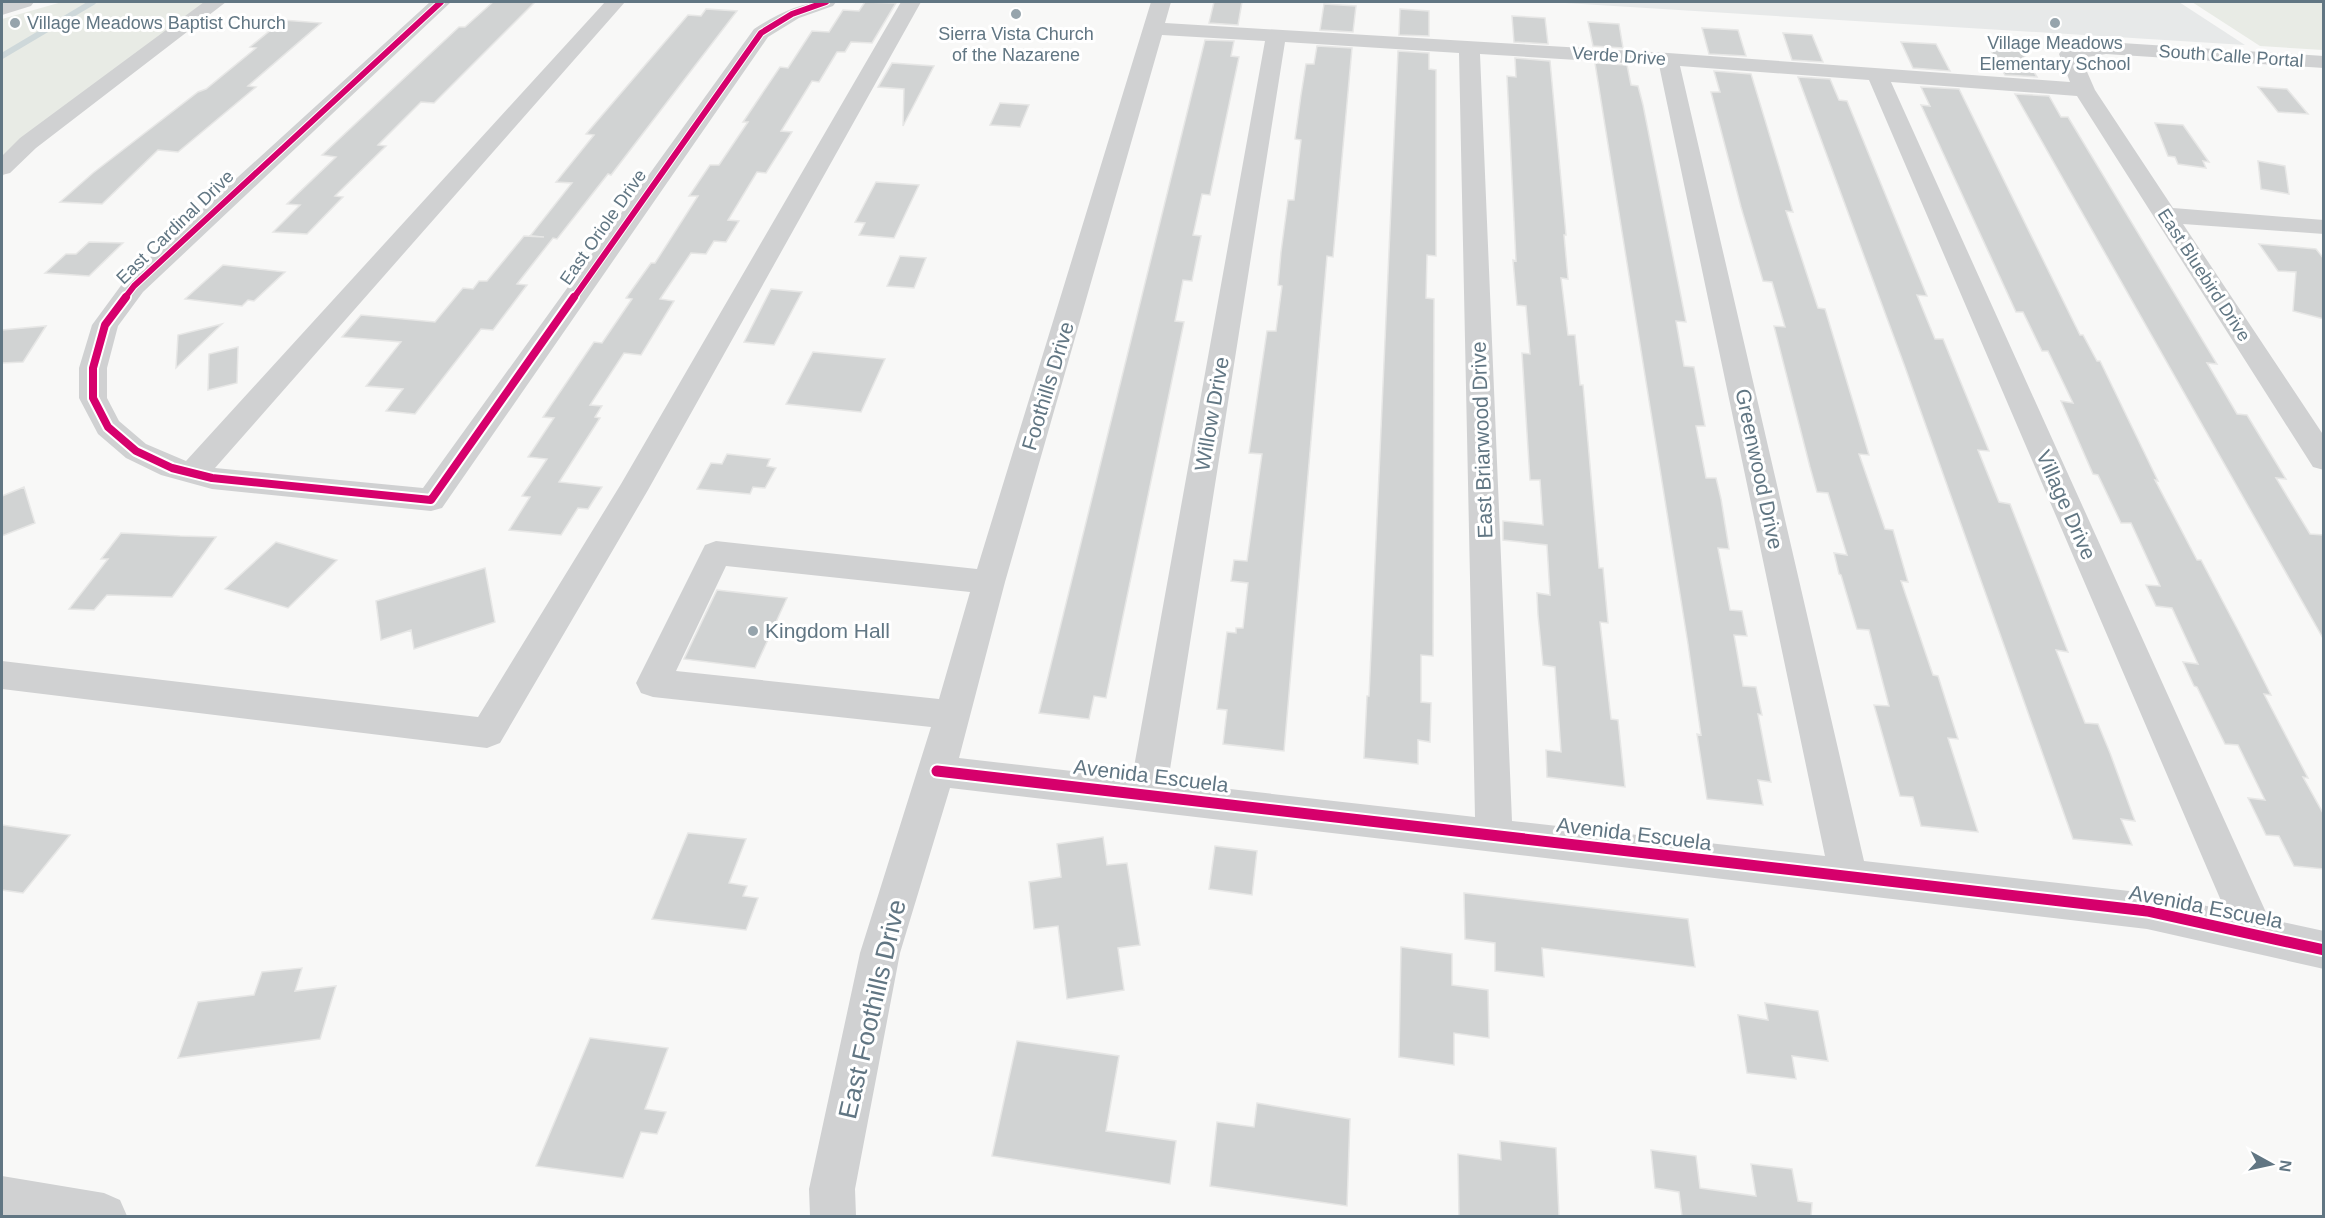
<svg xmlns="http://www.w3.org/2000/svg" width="2325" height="1218" viewBox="0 0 2325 1218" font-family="Arial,sans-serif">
<rect width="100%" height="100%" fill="#f8f8f7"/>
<path fill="#e7e9e9" d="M1549 2H2179L2245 45Z"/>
<path fill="#e8ebe5" d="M62 2H221L22 153 2 177V19Z
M2192 2H2323V50L2260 46Z"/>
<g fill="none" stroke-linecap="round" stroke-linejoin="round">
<path stroke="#ced8da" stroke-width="6" d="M2 56 93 2"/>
</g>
<path fill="#d1d3d3" stroke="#e7e7e6" stroke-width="1.5" d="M493 2H535L434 103 421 102 378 145 386 146 335 196 343 197 307 234 273 232 300 205 287 204 336 157 322 155 459 27H465Z
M865 2 896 3 872 43 851 42 845 52H837L819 82 812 81 781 131 792 132 766 173 757 172 728 220 739 221 726 242 714 241 706 254 691 253 660 299 674 301 641 355 624 353 590 405 602 406 595 417 600 418 559 482 602 487 588 509 578 508 561 535 509 530 530 497 522 496 547 459 528 457 554 418 543 417 594 342 602 343 632 299 626 298 651 263H655L698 196H689L710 165H719L748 122H743L780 67 788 68 812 31 829 32 843 10 859 11Z
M1214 2H1242L1238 25 1209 23Z
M1324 4 1356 6 1353 32 1320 30Z
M706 9 737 11 611 175 608 174 557 239 553 238 517 284 527 285 493 330 481 329 415 414 386 411 403 389 366 386 401 342 342 337 361 315 435 322 463 288 473 289 479 281H487L524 236 544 237 530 236 572 183 556 182 594 135 586 134 688 15 701 16Z
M1400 9 1429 11V36L1399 35Z
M1512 16 1545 18 1548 44 1514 42Z
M283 20 321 23 248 86 256 87 178 152 158 150 102 204 60 202 93 173 198 92 206 89 256 48 250 47Z
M1588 22 1619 24 1623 48 1593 46Z
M1702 28 1738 30 1746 56 1709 54Z
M1783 33 1812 35 1823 62 1792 60Z
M1205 40 1234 41 1231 56 1239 57 1210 195 1202 194 1193 235 1201 236 1192 281 1183 280 1175 321 1184 322 1106 698 1094 696 1089 719 1039 713Z
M1901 42 1936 44 1950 71 1913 68Z
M1317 46 1352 48 1333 257 1327 256 1284 751 1223 744 1227 710 1217 709 1227 632 1236 633V628H1243L1248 583 1231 581 1234 560 1247 561 1262 454 1249 453 1267 331H1276L1282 286 1278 285 1281 252 1288 200H1294L1301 140 1295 139 1301 95 1306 64H1314Z
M1989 47 2020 49 2037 77 2005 75Z
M1398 51 1429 53V69L1436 70V256L1427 255 1426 298 1434 299 1433 656 1421 655V702L1431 703 1430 742 1418 740V764L1364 758 1367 696H1369Z
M1515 58 1550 61 1566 235H1564L1568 279 1561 278 1568 335H1575L1580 385H1583L1599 568H1603L1608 623 1600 622 1611 719 1618 720 1625 787 1547 777 1546 750 1561 752 1555 667 1543 665 1538 615 1537 593 1550 595 1547 545 1503 540V521L1543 525 1540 480H1530L1522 353 1530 354 1526 306 1517 305 1513 260 1516 261 1507 76 1516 77Z
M892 63 934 66 903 126 904 89 878 87Z
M1595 63 1627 65 1631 85 1638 86 1643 105 1686 322 1676 321 1684 366 1694 367 1705 426H1696L1706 478H1716L1721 499 1729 549 1718 548 1730 610 1742 611 1747 636 1734 635 1743 686 1756 687 1762 715 1758 714 1771 782 1758 780 1763 805 1707 799 1697 734 1701 735 1688 644Z
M1714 71 1751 74 1793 212 1786 211 1818 308 1825 309 1869 455 1859 454 1885 529 1893 530 1908 582 1901 581 1933 675 1938 676 1958 739 1948 738 1978 832 1921 826 1913 797 1900 796 1874 705 1889 706 1869 630 1857 629 1841 575 1839 574 1834 553 1847 555 1828 493 1817 492 1810 467 1774 326 1785 327 1772 282 1763 281 1741 207 1711 92H1720Z
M1798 77 1830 79 1839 100 1847 101 1927 296 1917 295 1935 339H1943L1989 451 1978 450 1999 502 2010 504 2068 652 2056 650 2085 723 2098 724 2110 753 2135 821 2121 819 2132 845 2073 839 1905 367Z
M1921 87 1959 89 2080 335H2083L2097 361H2100L2158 481 2155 480 2197 560H2201L2240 634 2271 695 2264 694 2308 778 2303 777 2324 815V869L2294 866 2279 836 2266 835 2248 798 2265 800 2238 745 2225 744 2197 687 2194 686 2183 662 2198 664 2172 608 2156 606 2146 585 2160 586 2131 523H2121L2098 475 2093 474 2061 401 2073 403 2048 351H2042L2023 312H2016L1921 105 1930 106Z
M2258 87 2287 89 2308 114 2278 112Z
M2015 94 2049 96 2061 117H2068L2217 364 2207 363 2237 414 2247 415 2286 479 2276 478 2310 534 2324 535V640Z
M1000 103 1029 105 1020 127 990 125Z
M2155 123 2183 125 2209 162 2203 161 2206 168 2178 164 2175 157 2168 156Z
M2258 161 2285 166 2289 194 2261 189Z
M876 182 919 185 894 238 859 235 865 223 855 222Z
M89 242 123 243 89 276 45 273 66 254H76Z
M2259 244 2316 249 2324 259V319L2293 311 2296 272 2278 271Z
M900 256 926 258 914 288 887 286Z
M223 265 285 272 254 301 248 300 242 306 185 299Z
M771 289 802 292 774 345 744 342Z
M222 324 176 368 178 335Z
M46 326 23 362 2 363V330Z
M238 347 237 383 208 390 209 354Z
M813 352 885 359 861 412 786 404Z
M727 454 770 459 767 466 776 468 765 488 753 487 750 494 697 489 711 463 722 464Z
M24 487 35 523 2 536V496Z
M121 533 180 536 216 537 172 597 107 595 94 610 69 609 108 559H101Z
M276 542 337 560 288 608 225 589Z
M485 568 495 622 414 649 411 630 381 640 376 601Z
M717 590 787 598 755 668 684 659Z
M2 825 70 835 23 893 2 890Z
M688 833 746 839 729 883 747 886 743 896 758 898 746 930 652 919Z
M1103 837 1107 865 1127 863 1140 945 1118 948 1124 990 1067 999 1058 926 1034 929 1029 882 1061 877 1057 844Z
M1215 846 1257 851 1252 895 1209 889Z
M1464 893 1688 919 1695 967 1542 948 1544 977 1495 971V943L1465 939Z
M1401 947 1452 954V985L1488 990 1489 1038 1454 1033V1065L1399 1057Z
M302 968 295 991 336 986 320 1039 178 1058 198 1002 254 995 262 972Z
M1765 1003 1818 1011 1828 1061 1792 1056 1796 1079 1747 1073 1738 1015 1768 1020Z
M590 1038 668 1048 645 1109 666 1112 657 1134 641 1132 623 1178 536 1166Z
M1017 1041 1119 1056 1106 1131 1176 1141 1170 1184 992 1156Z
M1257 1103 1350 1119 1347 1206 1210 1186 1217 1122 1254 1127Z
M1500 1141 1556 1148 1559 1216H1459L1458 1154 1501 1160Z
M1651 1150 1696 1156 1700 1188 1756 1196 1751 1164 1792 1169 1798 1201 1812 1203 1811 1216H1682L1679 1192 1655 1188Z"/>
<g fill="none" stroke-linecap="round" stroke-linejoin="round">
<path fill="#d0d1d2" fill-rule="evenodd" d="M5 2H34L31 6 2 15V3Z
M204 2H226L36 148 10 173 2 175V156L20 138Z
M430 2H451L143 292 118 326 107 368V398L119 421 146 444 186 461 605 2H625L215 468 423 488 754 29C781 12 804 0 836 2L833 6 799 18 768 37 442 508 431 511 212 489 161 475 126 458 98 434 79 398V368L92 325 125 280Z
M901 2H921L648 490 500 743 487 748 2 689V661L478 717 621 484Z
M1151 2H1171L1165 23 1668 53 2070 82 2059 54 2062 50 2106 42 2324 56V68L2106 54 2081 58 2095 90 2173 208 2324 220V234L2183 224 2324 436V470L2313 467 2077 96 1891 82 2269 919 2324 931V969L2147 929 950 788 900 953 855 1189 856 1216H810L809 1189 860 953 931 727 653 697 641 693 636 683 705 545 716 541 977 569ZM1162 35 1265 41 1132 778 959 758 1005 582ZM1285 42 1459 53 1475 817 1168 782ZM1480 54 1659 65 1825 856 1512 821ZM1680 66 1869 80 2225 910 2147 893 1864 861ZM726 566 970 592 939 699 676 671Z
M2 1176 104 1193 120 1200 127 1216H2Z"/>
<g stroke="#fff" stroke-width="8">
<path id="cycleway-far2" d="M124 299 134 286 441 2
M573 299 761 33 792 14 826 2"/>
</g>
<g stroke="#fff" stroke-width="12">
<path id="cycleway-far1" d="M126 297 105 325 93 368V398L108 427 136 451 172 468 212 478 431 500 574 297"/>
</g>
<g stroke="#fff" stroke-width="15">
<path id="cycleway" d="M937 771 2147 911 2324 950"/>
</g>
<use href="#cycleway-far2" stroke="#d6006c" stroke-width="6"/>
<use href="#cycleway-far1" stroke="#d6006c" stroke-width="8"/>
<use href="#cycleway" stroke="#d6006c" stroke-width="11"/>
</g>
<g fill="#96a4ac" stroke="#fff" stroke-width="2">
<circle cx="1016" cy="14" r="6"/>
<circle cx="15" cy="23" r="6"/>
<circle cx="2055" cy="23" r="6"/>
<circle cx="753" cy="631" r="6"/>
</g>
<g text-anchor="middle" stroke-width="6" stroke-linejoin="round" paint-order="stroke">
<g font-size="18" fill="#617683" stroke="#fff">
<text x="27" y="29" text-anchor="start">Village Meadows Baptist Church</text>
<text x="1016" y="40">Sierra Vista Church<tspan x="1016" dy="21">of the Nazarene</tspan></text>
<text x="2055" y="49">Village Meadows<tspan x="2055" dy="21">Elementary School</tspan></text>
</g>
<g font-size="18" fill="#617683" stroke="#fff">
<text transform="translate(1619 56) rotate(4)" y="6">Verde Drive</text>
<text transform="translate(2231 56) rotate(4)" y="6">South Calle Portal</text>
<text transform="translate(175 227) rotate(-44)" y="6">East Cardinal Drive</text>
<text transform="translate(603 227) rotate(-55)" y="6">East Oriole Drive</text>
<text transform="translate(2204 275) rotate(57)" y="6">East Bluebird Drive</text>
</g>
<g font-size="21" fill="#617683" stroke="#fff">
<text transform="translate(1048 386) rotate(-73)" y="7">Foothills Drive</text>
<text transform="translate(1212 414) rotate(-80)" y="7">Willow Drive</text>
<text transform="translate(1482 440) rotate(-92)" y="7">East Briarwood Drive</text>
<text transform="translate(1759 469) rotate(78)" y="7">Greenwood Drive</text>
<text transform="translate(2066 505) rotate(66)" y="7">Village Drive</text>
<text transform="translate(1151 776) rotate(7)" y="7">Avenida Escuela</text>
<text transform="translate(1634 834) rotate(7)" y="7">Avenida Escuela</text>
<text transform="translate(2206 907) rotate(11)" y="7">Avenida Escuela</text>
</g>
<g font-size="21" fill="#617683" stroke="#fff" text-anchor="start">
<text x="765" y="638">Kingdom Hall</text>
</g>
<g font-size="26" fill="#617683" stroke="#fff">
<text transform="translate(872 1009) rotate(-77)" y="9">East Foothills Drive</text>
</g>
</g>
<rect width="2325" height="1218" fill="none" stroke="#617683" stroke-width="6"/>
<g transform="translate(2271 1164) rotate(98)" stroke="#ffffff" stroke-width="4.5" paint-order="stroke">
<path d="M0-4.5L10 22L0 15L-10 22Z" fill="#617683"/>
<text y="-9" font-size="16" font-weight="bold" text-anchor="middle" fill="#617683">N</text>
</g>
</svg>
